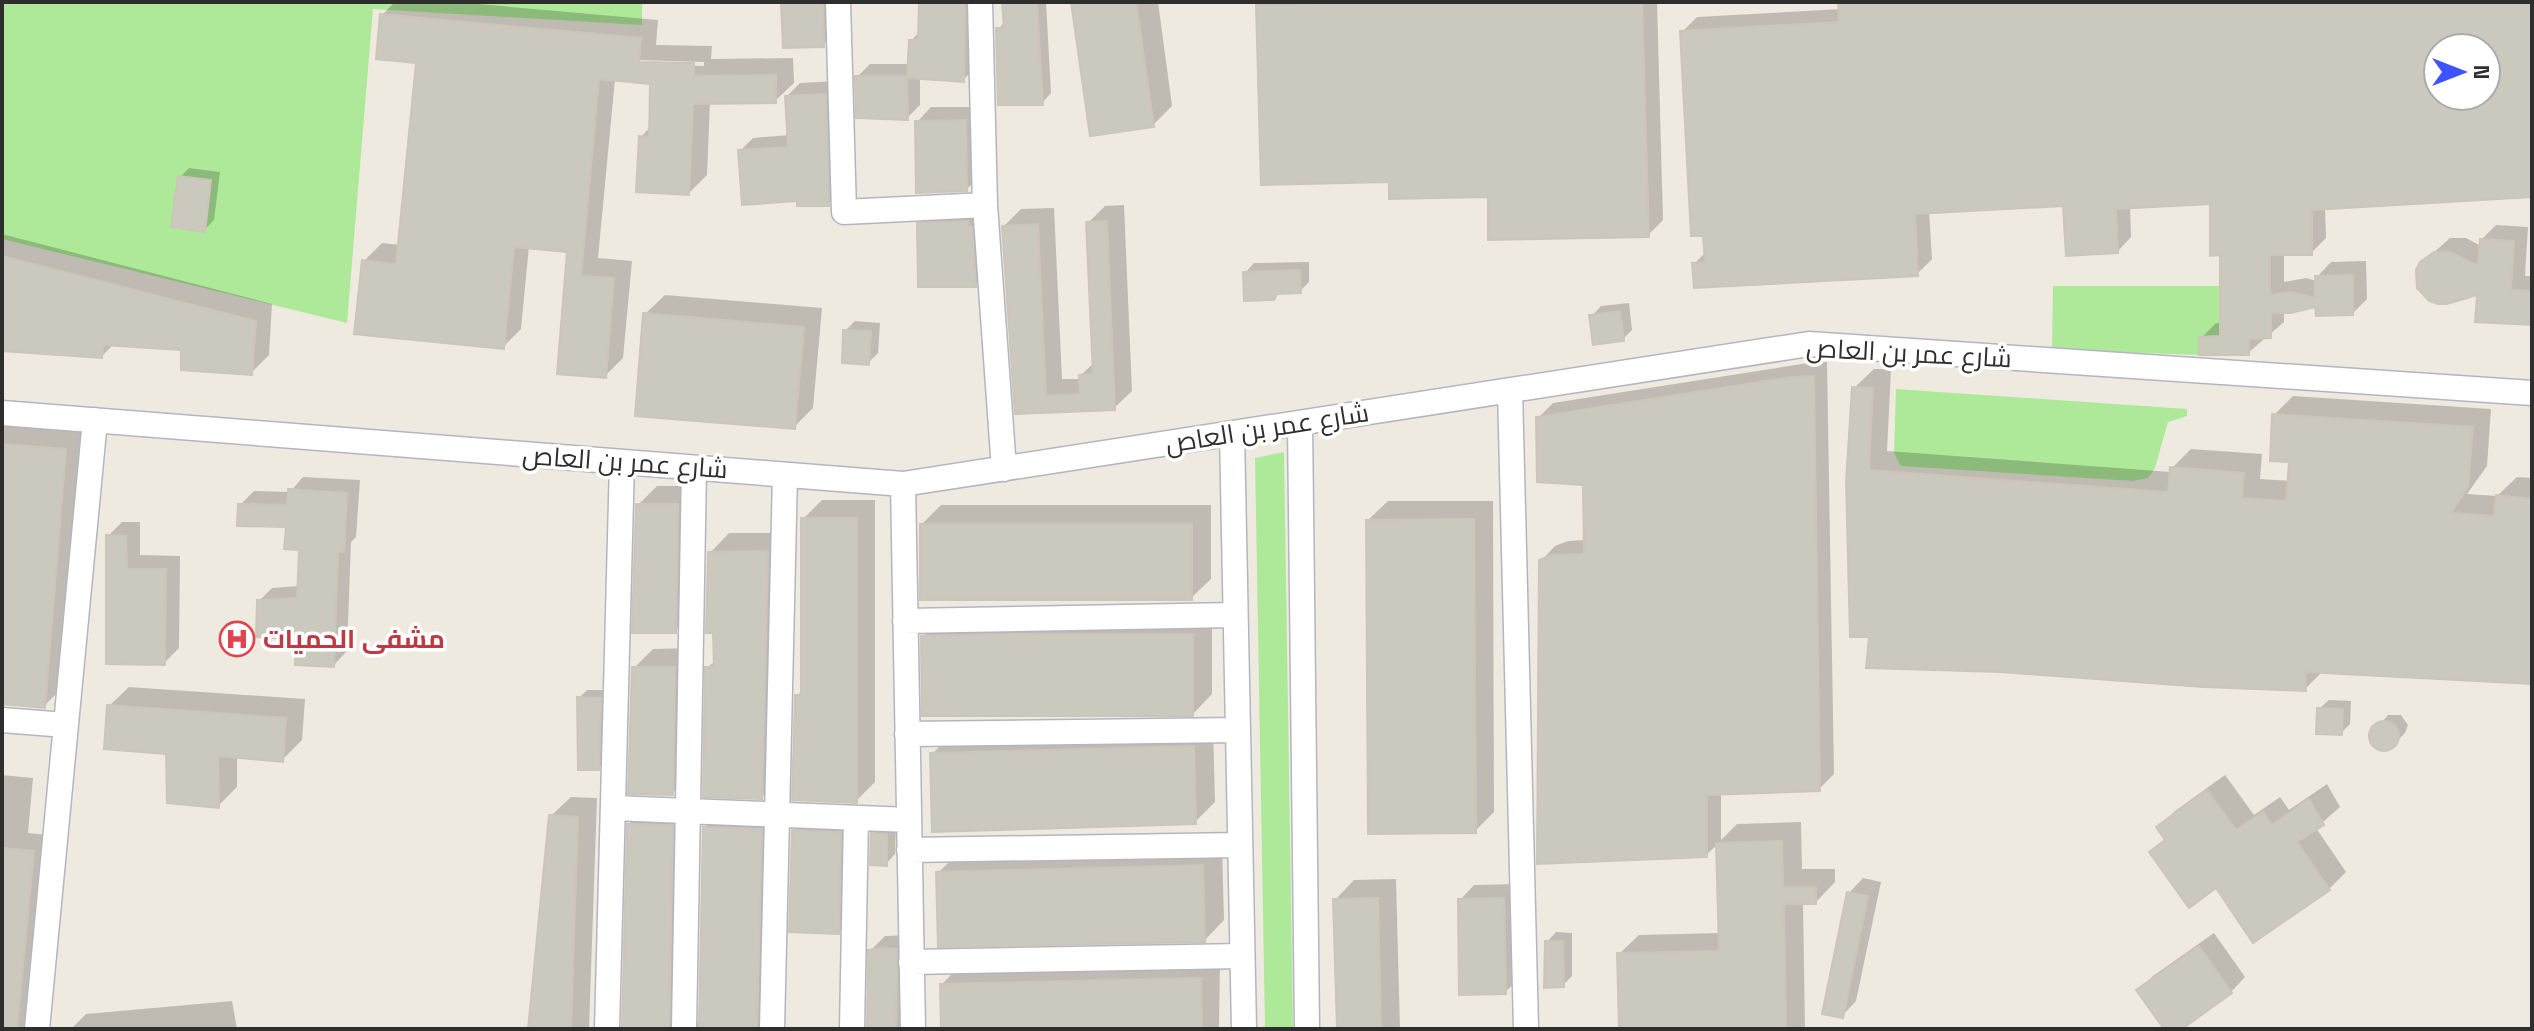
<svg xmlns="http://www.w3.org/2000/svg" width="2534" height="1031" viewBox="0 0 2534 1031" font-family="'Space Grotesk',Cairo,sans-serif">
<rect width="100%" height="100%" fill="#efeae0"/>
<path fill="#aee999" d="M2 2H642V25L373 9 347 323 2 239Z
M2053 286H2220V336L2199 337V355L2052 350Z
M1896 389 2187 409V416L2168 422 2155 468 2148 478 2133 481 1901 466 1894 453Z
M1284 452 1293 1029H1265L1255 458Z"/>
<path fill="#0003" fill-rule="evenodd" d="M395 2H456L658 20 656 45 712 46 711 59 793 58 794 83 775 101 710 102 707 175 689 193 641 137 651 126 652 82 615 79 598 258 632 261 623 358 605 376 569 250 529 246 521 329 503 347 364 261 382 243 400 245 418 61 382 15ZM635 60 704 62V66L645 64 635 63Z
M783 2H835L836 33 823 45Z
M921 2H977L976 67 963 80 920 77V105L907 118 857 77 870 64H910L911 41 920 31Z
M1004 2H1046L1051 93 1042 103 998 29 1006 21Z
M1073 2H1158L1172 106 1153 125Z
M1262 2H1657L1663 220 1648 235 1490 195 1391 180 1258 5Z
M1840 2H2532V195L2325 207 2326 238 2311 253H2284V282L2306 278 2317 281V277L2331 262 2366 261 2367 299 2353 313 2317 305 2284 311V322L2248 353 2201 338 2216 323H2222V253L2212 202 2130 206 2131 237 2117 252 2065 204 1929 211 1932 259 1917 274 1694 264 1706 252 1682 32 1697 17 1841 9ZM2438 48H2486V96H2438Z
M838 81 841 191 828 204 799 199 740 151 753 138 789 135 787 96 800 83Z
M931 107H980L981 174 967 189 917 122Z
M189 168 220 172 214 220 204 230 180 177Z
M1124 205 1132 391 1114 408 1017 412 1004 226 1021 209 1054 208 1062 379H1081V375L1094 363 1088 223 1105 206Z
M982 207 989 270 975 285 919 224 934 210Z
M2496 225 2528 227 2525 276H2532V323L2422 263 2450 238H2466L2481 246 2482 239Z
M2 234 272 304 269 355 251 373 183 348 114 344 102 356 2 349Z
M1309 262V282L1300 291 1280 292 1273 298 1245 273 1254 263Z
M665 295 822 308 813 408 794 427 645 314Z
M1629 303 1632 330 1623 339 1592 316 1601 306Z
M855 321 880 323 878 353 868 363 845 331Z
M1827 362 1834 774 1819 789 1721 793V840L1737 824 1801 822 1802 869H1835V882L1816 902H1803L1805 1029H1621L1619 954 1639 935 1721 933 1718 844 1706 855 1541 561 1555 546 1568 541 1586 540 1585 483 1538 418 1553 403 1808 363Z
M1874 369H1891L1887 451 2171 472 2172 468 2191 449 2262 454 2260 479 2290 481 2292 460 2274 415 2293 396 2491 409 2487 466 2467 494 2497 496 2517 477 2532 478V682L2323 671 2305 689 1872 635 1854 388Z
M2 424 84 430 64 686 44 706 2 702Z
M303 477 360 480 356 537 351 542 347 651 334 665 298 637 259 601 272 588 300 586 301 548 288 525 240 505 254 491 290 492Z
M657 486H697L695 611 675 631 638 505Z
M822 500H875V782L856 801 797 696 803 689V519Z
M1388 501H1493L1494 812 1475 831 1368 520Z
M941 505H1211V579L1191 598 922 524Z
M122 522H140V555L180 556 179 648 165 662 108 536Z
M729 533H787L781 778 762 797 707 668 716 660 710 553Z
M1212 616V694L1193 714 923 637 942 617Z
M694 648 692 774 672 793 634 668 653 649Z
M129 687 305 699 302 740 282 760 237 755V787L218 806 168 752 109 706Z
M587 690H608L606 759 598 768 579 698Z
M2329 700 2351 701 2350 724 2341 733 2319 709Z
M2388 715H2401L2408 725 2405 733 2395 743 2388 748H2381L2374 744 2370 736Z
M1213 727 1215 802 1195 822 932 754 951 735Z
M2 775 33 778 28 833 49 835 31 1029H2Z
M2225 775 2254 815 2280 797 2289 810 2327 784 2340 807 2316 828 2346 872 2329 889 2216 885 2151 852 2166 838 2158 828 2175 811Z
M571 797 597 798 589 1029H530L551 816Z
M649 805 691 807 690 1018 701 1024 705 827 724 808 780 810V1029H624L629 824Z
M813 812 859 814 857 913 838 932 794 831Z
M882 825H896L895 854 886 864 873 834Z
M1222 846 1224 920 1205 940 938 873 957 854Z
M1863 878 1881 882 1856 1001 1842 1016 1849 893Z
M1396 879 1400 1029H1339L1335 900 1354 880Z
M1518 884 1520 978 1505 992 1460 900 1474 885Z
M1556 932 1572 933V976L1563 985 1547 942Z
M2214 933 2245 977 2231 992 2178 1029H2166L2139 990 2153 976Z
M910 935 909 1029H869L870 951 885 936Z
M1220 959 1219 1029H943L942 984 961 965Z
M232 1001 237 1029H71L86 1014Z
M1557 1027H1573V1029H1555Z"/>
<path fill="#cbc8be" stroke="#ccc6b8" stroke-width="2" fill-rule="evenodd" d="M781 2H823L824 47 783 48Z
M919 2H965L964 82 907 78 908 120 856 118 855 76H907L909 40H918Z
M1002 2H1037L1043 105H998L996 28H1004Z
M1071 2H1136L1154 127 1090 136Z
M1370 2H1642L1649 237 1488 240V197L1389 199V182L1261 185 1256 5Z
M1838 2H2532V197L2312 210V255H2270V295L2290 292 2315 298V276L2353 275V315L2316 316 2315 307 2291 313H2271V338L2249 339V355H2199V337L2220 336V255L2210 256V204L2116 209 2118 253 2066 256 2063 206 1915 214 1918 276 1694 288 1692 263 1705 262 1703 236H1691L1680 31 1839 22ZM2438 48H2486V96H2438Z
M380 14 641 38 639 62 694 63V76L776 75V103L693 104 689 195 636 192 639 136 649 137 650 84 599 79 581 276 614 278 606 378 557 374 567 252 514 247 504 349 354 334 362 260 396 264 416 63 376 59Z
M826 94 829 206H797V201L742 205 738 150 788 147 785 96Z
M966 120 967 191 916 193 915 121Z
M178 176 211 180 205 232 171 227Z
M968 221V227H972L976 287H918L917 223Z
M1107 221 1115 410 1015 414 1002 226 1038 224 1046 396 1080 394 1079 375 1093 374 1086 222Z
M2480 239 2514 241 2511 290 2532 291V325L2475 322 2477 295 2447 304H2438L2429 301 2417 288 2416 270 2420 262 2434 252H2451L2478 266Z
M2 256 256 321 252 375 181 370V350L103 345 102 358 2 351Z
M1300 270 1301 293 1277 294 1274 300 1244 301 1243 272Z
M1620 311 1624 341 1593 345 1589 315Z
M643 313 804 327 795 429 635 416Z
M843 330 871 331 869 365 842 363Z
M1814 376 1820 791 1707 795V857L1537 864 1539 560 1552 555 1584 554 1583 485 1537 482 1536 417 1792 377Z
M1852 387 1873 388 1869 470 2168 492 2170 467 2244 473 2242 498 2286 501 2289 462 2270 461 2272 414 2473 427 2468 487 2451 513 2494 516 2496 495 2532 499V684L2305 672 2306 691 2203 687 2000 672 1866 668 1869 637H1850L1846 482Z
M2 444 66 449 45 708 2 704Z
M288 489 347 493 344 552H338L334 667 295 665 296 639 256 637 257 600 297 598 299 550 284 549 286 527 237 526 238 504 287 505Z
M636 504H678L676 633H632Z
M801 518H857V803L792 800 795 695H801Z
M1474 519 1476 833 1368 834 1366 520Z
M920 524H1192V600H920Z
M106 535 126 536 127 569H166L165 665 106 664Z
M768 551 762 799 703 797 705 667H714L713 633H706L708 552Z
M1007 634H1193V716H922L921 636Z
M632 667H675L673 795 628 794Z
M577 697 601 698 599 770H578Z
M107 705 286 718 283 762 218 756 219 808 167 803 166 754 104 749Z
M2317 708 2343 709 2342 735 2316 734Z
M2369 736a15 15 0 1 1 30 0a15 15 0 1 1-30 0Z
M1194 746 1196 824 932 832 930 753Z
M2207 790 2236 830 2263 812 2272 825 2309 799 2324 825 2297 842 2330 890 2253 943 2216 888 2189 908 2149 852 2165 840 2156 827Z
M549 815 578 817 571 1029H528Z
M627 824 673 825 669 1029H622Z
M703 827 762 829 757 1029H699Z
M792 830 841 832 839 934 789 932Z
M871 833 887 834V866L870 865Z
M1782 841 1783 887H1816V904H1784L1786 1029H1619L1617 953 1719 951 1716 843Z
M2 848 34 851 17 1029H2Z
M1203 865 1205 942 938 947 936 872Z
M1847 892 1868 896 1843 1018 1822 1014Z
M1378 898 1381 1029H1337L1333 899Z
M1504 898 1506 994 1459 995 1458 899Z
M1545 941H1563L1564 987 1544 988Z
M2199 946 2232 993 2182 1029H2164L2136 990Z
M882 948 897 949 896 1029H867L868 950Z
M1201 978 1202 1029H941L940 984Z"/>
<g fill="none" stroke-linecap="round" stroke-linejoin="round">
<g stroke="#b3b5c2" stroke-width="27">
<path id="minor" d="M838 2 844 212 985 205
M980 2 985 205 1004 469
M1510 390 1526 1029
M2 413 903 484 1809 344 2532 393
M1300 423 1307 1029
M1232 433 1244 1029
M903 484 913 1029
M905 621 1235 615
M2 720 66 725
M907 734 1238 730
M613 808 909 820
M909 850 1240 845
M911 962 1242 956
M37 1029 95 420
M607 1029 622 462
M684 1029 694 468
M772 1029 785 475
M852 1029 856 818"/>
</g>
<use href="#minor" stroke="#fff" stroke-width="24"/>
</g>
<defs>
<g id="hospital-ring" transform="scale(1.8)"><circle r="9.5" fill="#fff" stroke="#e0444e" stroke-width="1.5"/><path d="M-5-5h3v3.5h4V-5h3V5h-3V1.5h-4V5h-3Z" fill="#e0444e"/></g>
</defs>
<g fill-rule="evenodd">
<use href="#hospital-ring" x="237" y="639"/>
</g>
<g text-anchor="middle" stroke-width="7" stroke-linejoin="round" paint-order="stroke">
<g font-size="26" fill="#2e2e2e" stroke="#fff">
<text transform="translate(1909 353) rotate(3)" y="9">شارع عمر بن العاص</text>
<text transform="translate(1267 428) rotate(-9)" y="9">شارع عمر بن العاص</text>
<text transform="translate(625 462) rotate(4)" y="9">شارع عمر بن العاص</text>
</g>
<g font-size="26" font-weight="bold" fill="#be3a42" stroke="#fff" text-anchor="start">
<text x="263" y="648">مشفى الحميات</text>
</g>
</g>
<rect width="2534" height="1031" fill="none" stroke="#2e2e2e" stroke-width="8"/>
<g transform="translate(2462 72) rotate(90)"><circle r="38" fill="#ffffff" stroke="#ababab" stroke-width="2"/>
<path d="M0-6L14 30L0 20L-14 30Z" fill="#3d53ff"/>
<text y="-12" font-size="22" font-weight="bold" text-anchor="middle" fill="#2e2e2e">N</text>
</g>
</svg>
